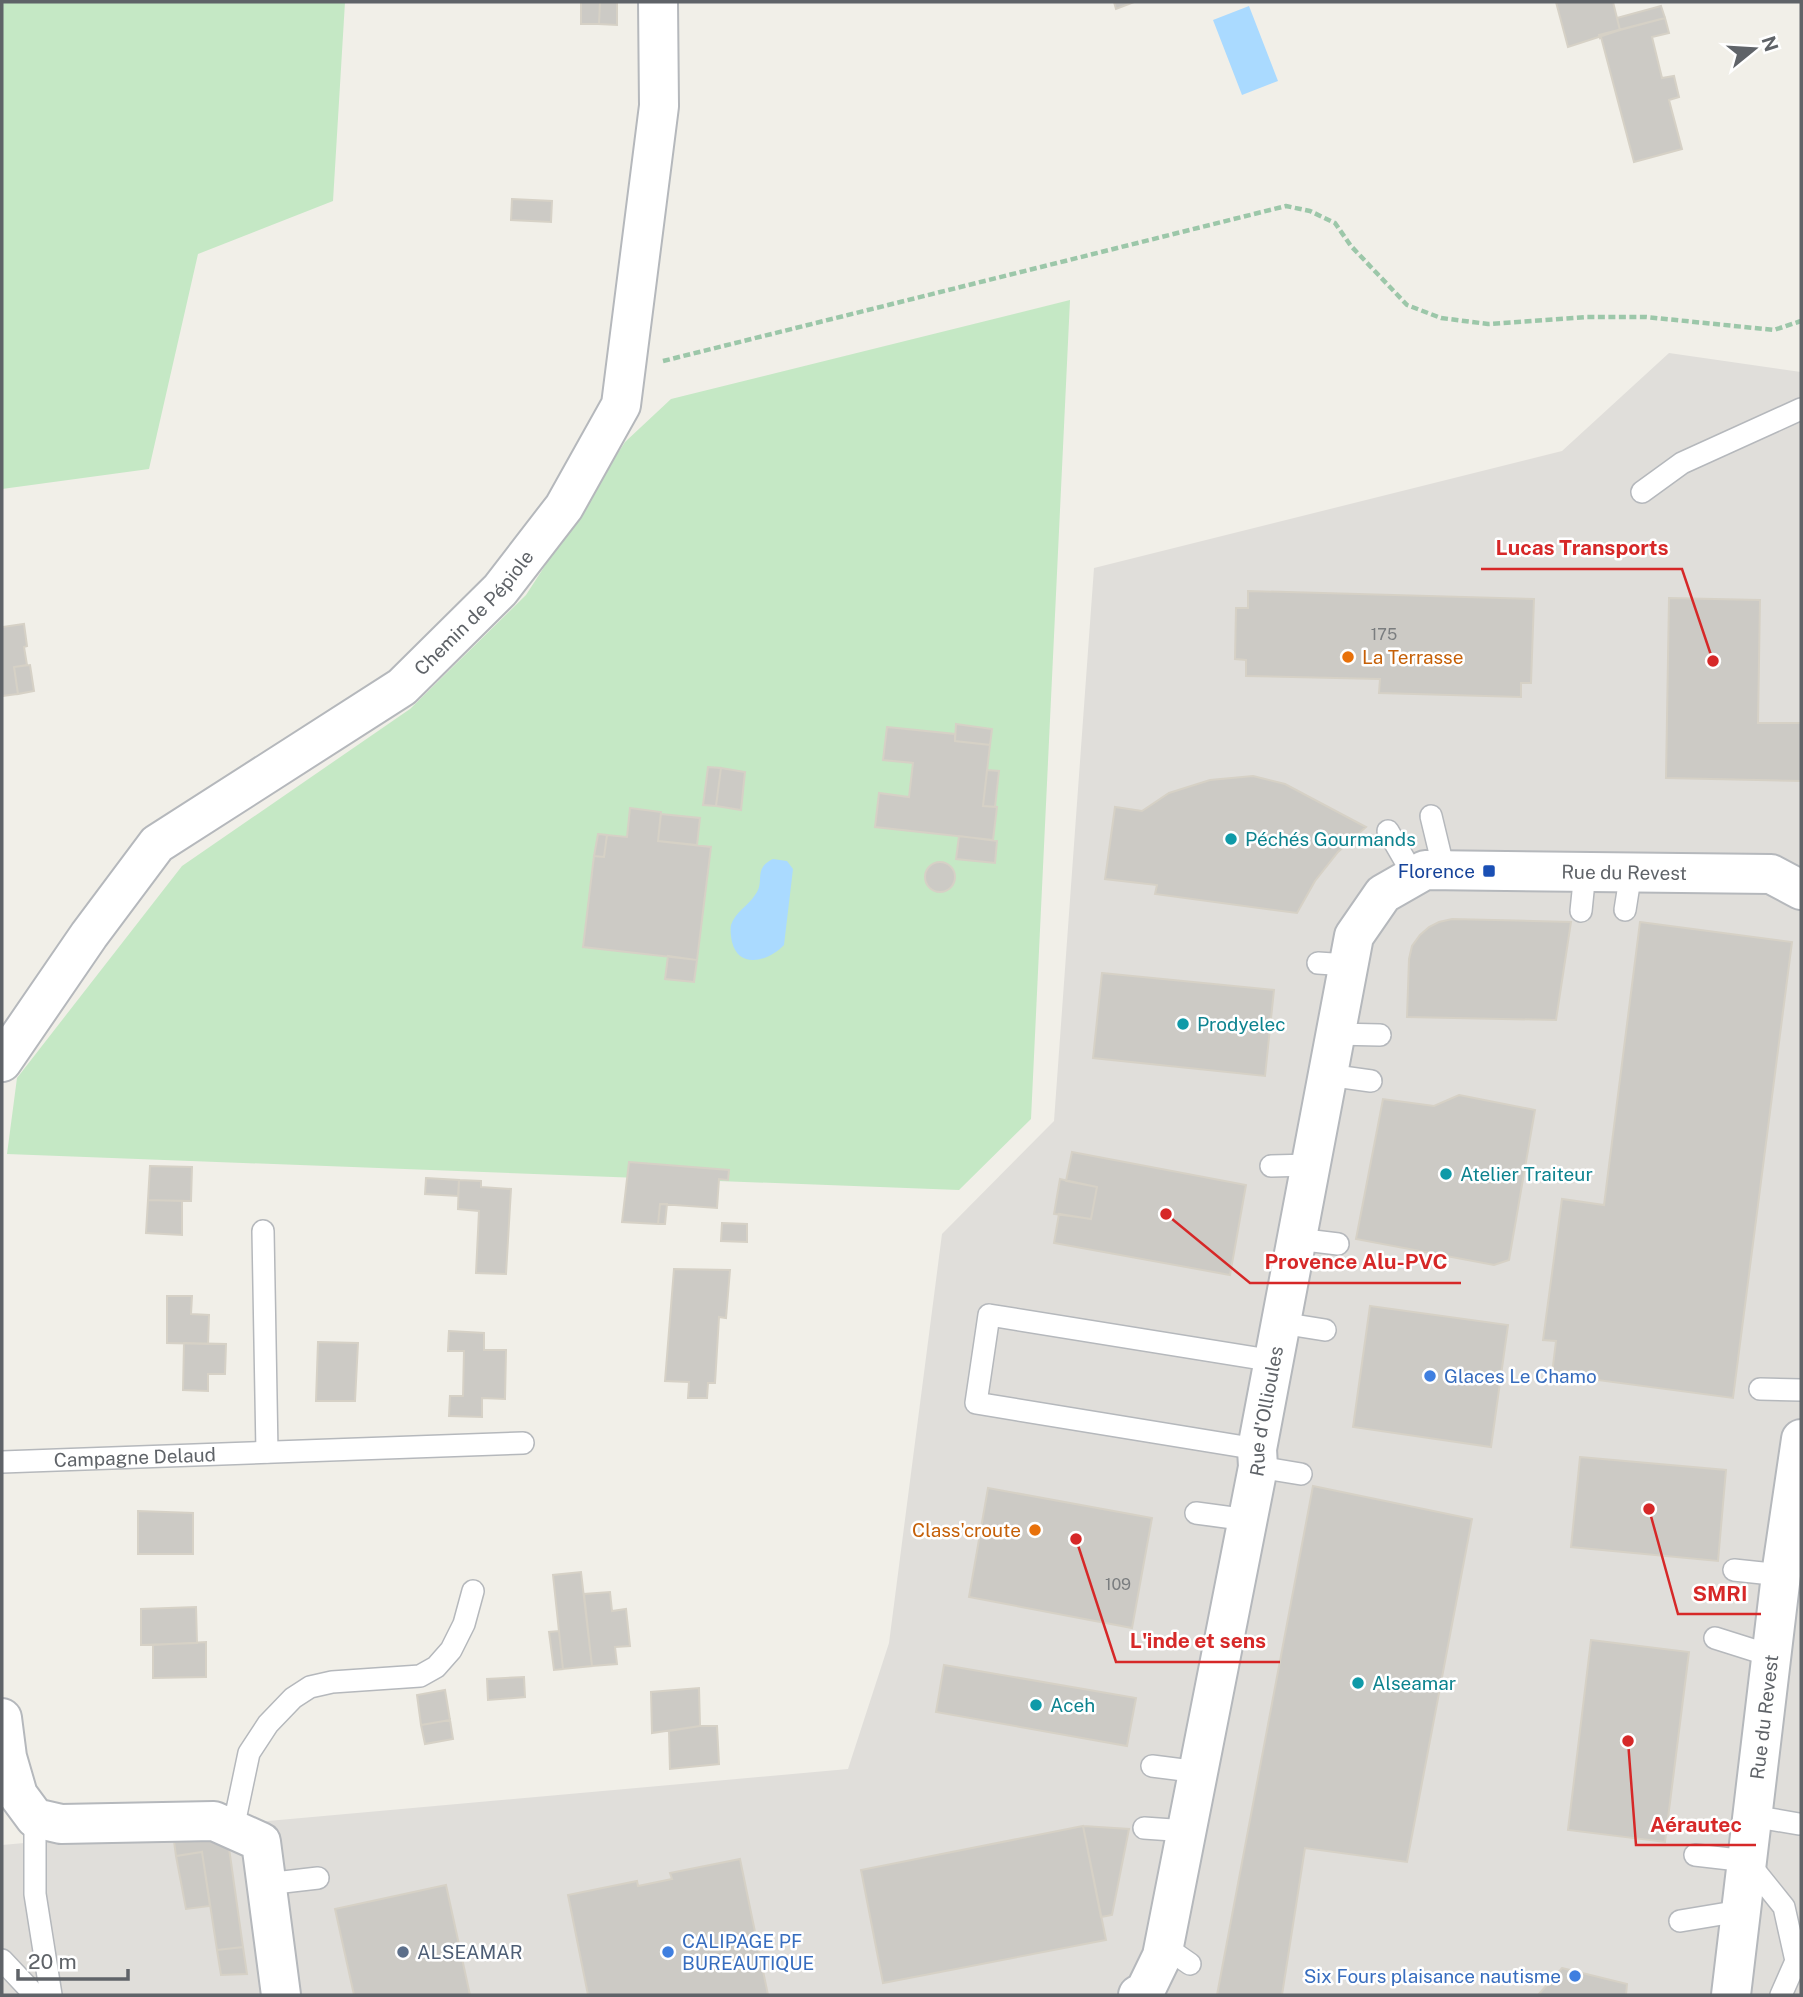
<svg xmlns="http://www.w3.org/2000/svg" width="1803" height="1997" viewBox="0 0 1803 1997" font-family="'Public Sans',sans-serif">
<rect width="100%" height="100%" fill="#f1efe8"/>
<path fill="#e0deda" d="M1669 353 1801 372V1995H2V1845L848 1769 889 1643 942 1234 1054 1121 1094 568 1562 451Z"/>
<path fill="#c5e8c5" d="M2 2H345L333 201 198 254 149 469 2 489Z
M1070 300 1031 1119 959 1190 7 1154 17 1078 182 866 410 709 526 595 625 442 671 399Z"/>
<path fill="#aadaff" d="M1249 6 1278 81 1242 95 1213 20Z
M773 859 787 861 793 869 784 945C769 961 739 970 732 942 731 937 730 930 731 925 735 912 748 906 755 895 766 881 752 869 773 859Z"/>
<path fill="#cccac5" stroke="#d6d1c6" stroke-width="2" d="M581 2H600L599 24H581Z
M600 2H617V25L599 24Z
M1114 2H1134L1116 9Z
M1556 2H1613L1620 30 1568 47Z
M1661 6 1665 18 1620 30 1617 18Z
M1665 18 1669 33 1652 37 1662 78 1674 76 1679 97 1669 100 1682 149 1634 162 1601 37 1600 38 1599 35Z
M512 199 552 201 551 222 511 220Z
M1248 591 1534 599 1531 683H1521V697L1379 693 1380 679 1246 676V660L1235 659 1236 608H1248Z
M1669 598 1760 600 1758 723H1801V781L1666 778Z
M24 624 27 646 24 647 27 665 14 667 18 694 2 696V627Z
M30 665 34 691 18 694 14 667Z
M956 724 992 729 990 745 955 741Z
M887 727 955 734V741L990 745 983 806 997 807 993 840 875 827 879 793 909 797 913 763 883 760Z
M708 767 721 768 716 806 703 805Z
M721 768 745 772 741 810 716 806Z
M987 770 999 771 995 807 983 806Z
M1253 776 1285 784 1366 827 1338 852 1315 881 1297 913 1155 894 1157 885 1105 879 1115 807 1142 811 1169 793 1210 780Z
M630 808 661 812 658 841 711 847 697 960 583 947 594 856 604 857 607 835 627 837Z
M661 814 700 818 697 845 658 841Z
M598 834 607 835 604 857 594 856Z
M959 836 997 841 995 863 956 859Z
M925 877a15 15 0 1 1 30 0a15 15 0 1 1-30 0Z
M1452 919 1571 922 1556 1020 1407 1017 1409 959 1412 946 1420 935 1429 927 1439 922Z
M1640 922 1792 942 1733 1398 1552 1374 1556 1341 1543 1340 1562 1199 1604 1205Z
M668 956 697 960 694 982 665 979Z
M1102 973 1274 990 1265 1076 1093 1058Z
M1459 1095 1535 1110 1509 1260 1494 1265 1356 1239 1383 1099 1434 1106Z
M1072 1152 1246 1185 1230 1275 1054 1243 1059 1214 1091 1219 1097 1187 1066 1181Z
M629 1162 729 1170 728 1180 719 1179 717 1208 660 1204 658 1224 622 1222Z
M150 1166 192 1167 191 1201 148 1200Z
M426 1178 459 1180 458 1196 425 1194Z
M1060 1179 1097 1187 1091 1219 1054 1214Z
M459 1180 481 1181V1187L511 1189 506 1274 476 1273 479 1211 458 1209Z
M148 1200 182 1201V1235L146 1233Z
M660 1204H667L665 1224H658Z
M722 1223 747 1224V1242L721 1241Z
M674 1269 730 1270 726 1318 719 1317 715 1383H708L707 1398H688L689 1382 665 1381Z
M167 1296H192L191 1314 209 1315 208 1344 167 1343Z
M1370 1306 1508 1325 1491 1447 1353 1427Z
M449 1331 484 1333V1350H506L505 1399 482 1398V1417L449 1416 450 1396H463L464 1351H448Z
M318 1342 358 1343 355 1401H316Z
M184 1343 226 1344 225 1374H208V1391L183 1390Z
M1580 1457 1726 1470 1718 1561 1571 1547Z
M1313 1486 1472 1519 1407 1862 1305 1848 1282 1995H1217Z
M988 1488 1152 1518 1132 1628 969 1597Z
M138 1511 193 1513V1554H138Z
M581 1572 592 1666 563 1669 553 1575Z
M610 1592 612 1611 626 1609 630 1646 615 1647 617 1664 592 1666 584 1594Z
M196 1607 197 1643 141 1645V1609Z
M559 1631 563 1669 554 1670 549 1632Z
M1591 1640 1689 1652 1665 1842 1568 1830Z
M206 1642V1677L153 1678V1645Z
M944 1665 1136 1698 1127 1746 936 1712Z
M524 1677 525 1697 488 1700 487 1679Z
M699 1688 700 1726 652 1733 651 1692Z
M445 1690 450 1720 421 1725 417 1695Z
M450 1720 453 1739 425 1744 421 1725Z
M700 1726H717L719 1764 670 1769 669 1731Z
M1083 1826 1129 1829 1112 1915 1101 1917Z
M1083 1826 1106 1940 883 1983 861 1870Z
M173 1834 228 1841 243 1947 217 1950 202 1852 176 1856Z
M202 1852 210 1906 186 1909 176 1856Z
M740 1859 768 1995H588L568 1895 637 1881 638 1886 672 1879 670 1873Z
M446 1885 470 1995H354L335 1909Z
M243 1947 247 1974 221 1975 217 1950Z
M1562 1968 1627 1984 1626 1995H1538Z"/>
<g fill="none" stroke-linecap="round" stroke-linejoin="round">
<g stroke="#b5b8bc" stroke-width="24">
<g id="lane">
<path d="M1642 492 1682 463 1801 409"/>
<path d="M1431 816 1444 870"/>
<path d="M1388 831 1414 876"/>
<path d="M1625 910 1631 872"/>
<path d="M1581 911 1585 872"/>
<path d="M1318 963 1348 965"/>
<path d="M1335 1034 1380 1035"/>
<path d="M1328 1075 1371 1081"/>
<path d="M1271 1166 1311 1165"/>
<path d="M263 1231 267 1452"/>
<path d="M1297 1239 1338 1244"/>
<path d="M1281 1323 1325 1330"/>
<path d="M1760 1389 1801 1390"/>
<path d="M1257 1449 976 1403 989 1315 1274 1361"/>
<path id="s1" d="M2 1462 523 1443"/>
<path d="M1258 1467 1301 1474"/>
<path d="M1196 1513 1248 1520"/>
<path d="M1734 1570 1781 1575"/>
<path d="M1715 1638 1772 1656"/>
<path d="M1152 1766 1199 1772"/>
<path d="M1752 1816 1799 1824"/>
<path d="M35 1818V1894L51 1995"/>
<path d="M1144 1828 1187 1831"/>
<path d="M233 1829 249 1753 268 1724 293 1698 310 1687 332 1682 420 1676 436 1667 451 1650 464 1624 473 1591"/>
<path d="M1695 1855 1747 1861 1784 1907 1796 1961 1781 1995"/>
<path d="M266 1884 318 1878"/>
<path d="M1680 1921 1740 1911"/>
<path d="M1164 1946 1190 1964"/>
<path d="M2 1960 35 1995"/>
</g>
</g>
<g stroke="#b5b8bc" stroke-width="42">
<g id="street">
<path id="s2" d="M2 1062 89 935 157 844 402 687 500 590 564 507 621 405 659 106 658 2"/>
<path d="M2 1718 7 1757 18 1795 35 1818 61 1824 214 1821 261 1842 281 1995"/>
<path id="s3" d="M1138 1995 1145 1991 1162 1956 1258 1467 1257 1449 1354 936 1383 894 1425 870 1771 874 1801 890"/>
<path id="s4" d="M1731 1995 1781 1575 1801 1439"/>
</g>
</g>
<path stroke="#9cc7a9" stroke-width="4.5" stroke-dasharray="7 3.5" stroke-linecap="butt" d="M663 361 1286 206 1310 211 1335 223 1351 246 1407 305 1441 318 1488 324 1587 317H1646L1774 330 1801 321"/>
<use href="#lane" stroke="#fff" stroke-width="21"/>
<use href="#street" stroke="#fff" stroke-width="38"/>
</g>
<g fill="#e8710a" stroke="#fff" stroke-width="2.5">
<circle cx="1348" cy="657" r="7"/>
<circle cx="1035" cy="1530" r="7"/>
</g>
<g fill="#0f9aa8" stroke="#fff" stroke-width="2.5">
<circle cx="1231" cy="839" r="7"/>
<circle cx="1183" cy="1024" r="7"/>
<circle cx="1446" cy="1174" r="7"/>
<circle cx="1358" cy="1683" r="7"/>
<circle cx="1036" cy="1705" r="7"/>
</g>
<rect fill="#1a4fb4" stroke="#fff" stroke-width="2.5" x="1482" y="864" width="14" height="14" rx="3.5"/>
<g fill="#3f7fe0" stroke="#fff" stroke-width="2.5">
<circle cx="1430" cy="1376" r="7"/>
<circle cx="668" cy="1952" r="7"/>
<circle cx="1575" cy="1976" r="7"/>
</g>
<circle fill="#5c6f8a" stroke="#fff" stroke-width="2.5" cx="403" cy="1952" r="7"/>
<g text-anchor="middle" stroke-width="5" stroke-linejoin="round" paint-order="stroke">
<g font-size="16" fill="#7a7d7f">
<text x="1384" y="640">175</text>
<text x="1118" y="1590">109</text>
</g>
<g font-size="19" fill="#5f6368" stroke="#fff">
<text dy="7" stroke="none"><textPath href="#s2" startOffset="662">Chemin de Pépiole</textPath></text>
<text dy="7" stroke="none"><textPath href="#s3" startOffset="1384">Rue du Revest</textPath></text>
<text dy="7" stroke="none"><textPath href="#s3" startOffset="602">Rue d'Ollioules</textPath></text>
<text dy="7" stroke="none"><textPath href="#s1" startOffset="133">Campagne Delaud</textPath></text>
<text dy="7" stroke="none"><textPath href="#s4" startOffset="280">Rue du Revest</textPath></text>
</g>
<g font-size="19" fill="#c56008" stroke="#fff" text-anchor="start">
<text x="1362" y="664">La Terrasse</text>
<text x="1021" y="1537" text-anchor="end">Class'croute</text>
</g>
<g font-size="19" fill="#0d838f" stroke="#fff" text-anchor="start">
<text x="1245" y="846">Péchés Gourmands</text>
<text x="1197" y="1031">Prodyelec</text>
<text x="1460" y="1181">Atelier Traiteur</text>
<text x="1372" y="1690">Alseamar</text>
<text x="1050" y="1712">Aceh</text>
</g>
<g font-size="19" fill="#164399" stroke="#fff" text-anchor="end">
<text x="1475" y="878">Florence</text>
</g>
<g font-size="19" fill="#366cbe" stroke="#fff" text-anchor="start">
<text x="1444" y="1383">Glaces Le Chamo</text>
<text x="682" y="1948">CALIPAGE PF<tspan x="682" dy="22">BUREAUTIQUE</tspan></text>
<text x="1561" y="1983" text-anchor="end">Six Fours plaisance nautisme</text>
</g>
<g font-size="19" fill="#4e5e75" stroke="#fff" text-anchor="start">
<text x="417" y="1959">ALSEAMAR</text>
</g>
</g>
<path fill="none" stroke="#d62828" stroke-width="2.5" d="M1713 661L1682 569H1481M1166 1214L1250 1283H1461M1649 1509L1678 1614H1761M1076 1539L1116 1662H1280M1628 1741L1636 1845H1756"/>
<g fill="#d62828" stroke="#fff" stroke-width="2.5">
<circle cx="1713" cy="661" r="7"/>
<circle cx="1166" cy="1214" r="7"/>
<circle cx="1649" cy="1509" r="7"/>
<circle cx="1076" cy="1539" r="7"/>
<circle cx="1628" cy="1741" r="7"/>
</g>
<g font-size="21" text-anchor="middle" font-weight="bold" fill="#d62828" stroke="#fff" stroke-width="5" stroke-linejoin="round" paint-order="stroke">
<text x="1582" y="555">Lucas Transports</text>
<text x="1356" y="1269">Provence Alu-PVC</text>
<text x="1720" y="1601">SMRI</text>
<text x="1198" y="1648">L'inde et sens</text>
<text x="1696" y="1832">Aérautec</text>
</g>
<rect width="1803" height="1997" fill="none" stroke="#5f6368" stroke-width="7"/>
<g transform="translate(1754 49) rotate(72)" stroke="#ffffff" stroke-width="5" paint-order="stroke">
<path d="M0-5L12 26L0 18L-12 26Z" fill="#5f6368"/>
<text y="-10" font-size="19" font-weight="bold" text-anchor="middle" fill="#5f6368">N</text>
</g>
<path d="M18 1969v10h110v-10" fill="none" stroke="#5f6368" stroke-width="3.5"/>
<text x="28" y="1969" font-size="21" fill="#5f6368" stroke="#ffffff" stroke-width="5" paint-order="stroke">20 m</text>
</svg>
